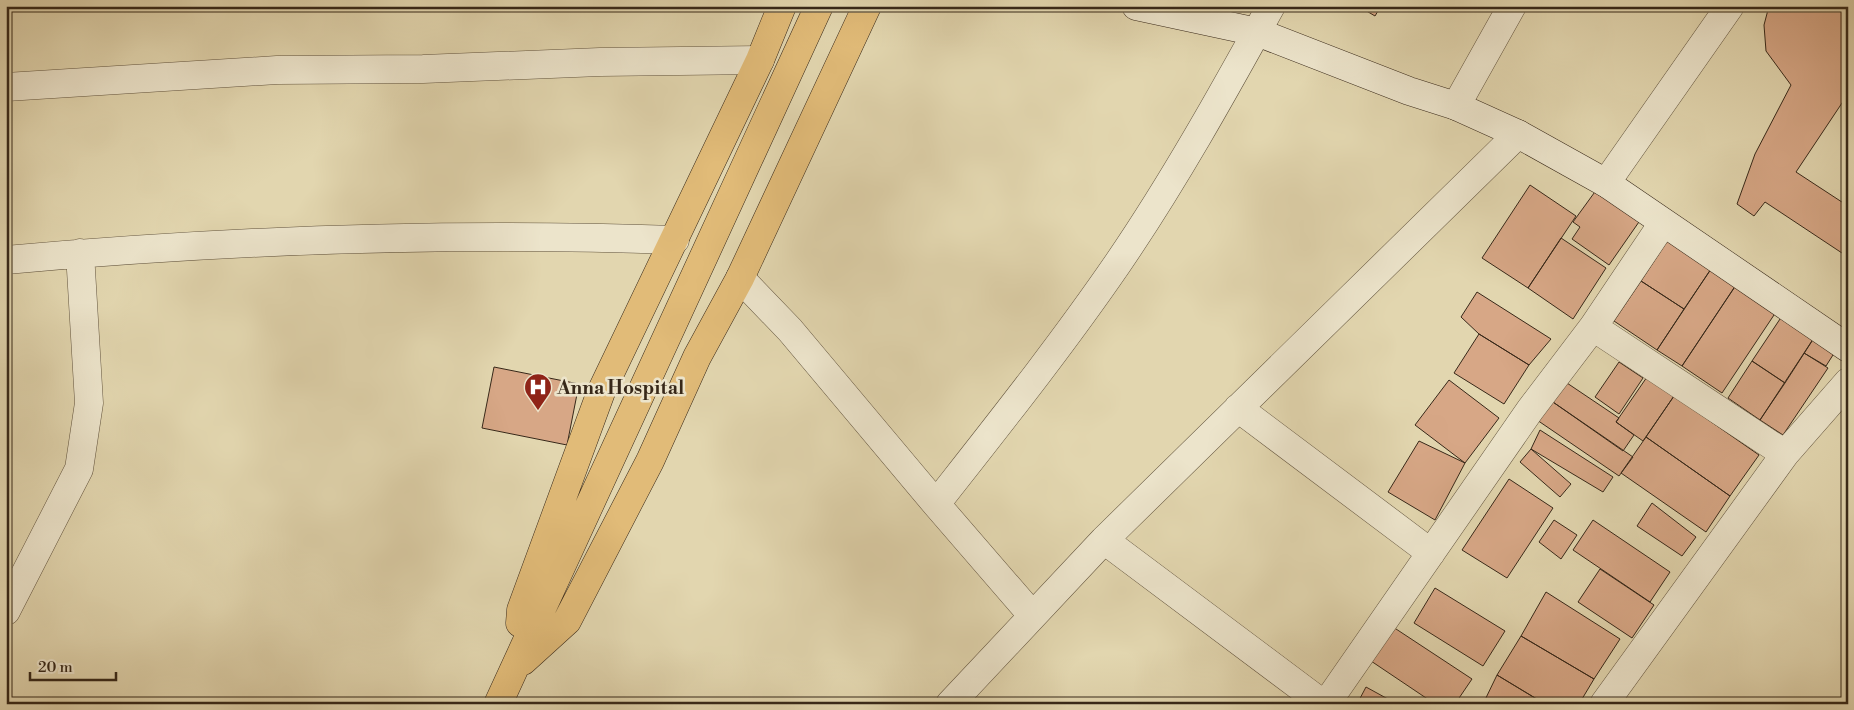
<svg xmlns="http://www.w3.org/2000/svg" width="1854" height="710" viewBox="0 0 1854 710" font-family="'Libre Bodoni',serif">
<rect width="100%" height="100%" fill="#e2d6af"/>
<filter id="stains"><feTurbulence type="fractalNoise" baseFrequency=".004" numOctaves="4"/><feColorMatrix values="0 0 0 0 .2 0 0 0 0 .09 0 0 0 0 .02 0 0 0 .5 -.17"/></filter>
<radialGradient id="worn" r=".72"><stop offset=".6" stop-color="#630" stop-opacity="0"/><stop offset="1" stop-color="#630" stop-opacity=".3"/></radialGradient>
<path fill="#d7a786" stroke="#372819" d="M1358 6H1381L1375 16Z
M1769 6H1834L1848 16V94L1796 172 1848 206V257L1765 202 1754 216 1737 204 1755 154 1791 85 1766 51 1764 25Z
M1530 185 1576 216 1528 288 1482 258Z
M1597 189 1641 219 1609 265 1572 239 1580 227 1573 222Z
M1561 238 1606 268 1573 319 1528 288Z
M1668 240 1711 269 1684 309 1641 281Z
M1711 269 1736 285 1682 366 1657 350Z
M1641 281 1684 309 1657 350 1614 321Z
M1736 285 1776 312 1722 393 1682 366Z
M1477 292 1551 339 1529 365 1479 334 1461 317Z
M1782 316 1814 338 1785 383 1752 361Z
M1817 333 1838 347 1826 366 1804 353Z
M1479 334 1529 365 1504 404 1454 373Z
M1804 353 1828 368 1783 435 1760 420Z
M1752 361 1785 383 1760 420 1728 398Z
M1619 362 1643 378 1619 414 1595 397Z
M494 367 579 384 567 445 482 428Z
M1647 377 1674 396 1643 441 1616 422Z
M1449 380 1499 418 1465 463 1415 425Z
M1564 381 1619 418 1616 422 1634 435 1623 451 1550 400Z
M1674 396 1759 455 1730 496 1646 437Z
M1550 400 1633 457 1619 476 1537 420Z
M1540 430 1613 477 1603 492 1531 449Z
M1646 437 1730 496 1706 532 1621 473Z
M1419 441 1465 463 1435 520 1388 492Z
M1531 449 1571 484 1560 497 1520 462Z
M1509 479 1553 508 1507 578 1462 550Z
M1652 503 1696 537 1682 556 1637 526Z
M1554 520 1577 535 1561 559 1539 542Z
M1593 520 1670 572 1650 602 1573 550Z
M1600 569 1654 605 1632 638 1578 602Z
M1435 588 1505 631 1483 666 1414 623Z
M1546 592 1620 639 1594 679 1521 636Z
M1393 627 1472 679 1455 704H1435L1371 661Z
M1521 636 1594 679 1579 704H1545L1497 675Z
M1497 675 1545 704H1483Z
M1366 687 1397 704H1357Z"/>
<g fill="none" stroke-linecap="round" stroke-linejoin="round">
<g stroke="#62543e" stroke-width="29">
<path id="minor" d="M6 87 277 70 423 69 600 62 760 60
M1456 106 1512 6
M1606 183 1730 6
M6 260C229 240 452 232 675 240
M740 278 790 330 936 504 1032 615
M1593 327 1785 454
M1238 408 1431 553
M936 504C998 425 1061 346 1118 263 1174 181 1223 93 1271 6
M1104 540 1323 704
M6 611 79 469 89 403 80 253
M950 704 1104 540 1518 134
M1326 704 1530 410 1593 327 1663 223
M1604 704 1785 454 1848 382"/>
</g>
<g stroke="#372819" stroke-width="29">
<path id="secondary" d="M1136 6 1257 32 1409 91 1456 106 1518 134 1606 183 1848 348"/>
</g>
<g stroke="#372819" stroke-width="29">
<path id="primary" d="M520 623 521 610 601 392 760 60 782 6
M523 661 567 621 650 461 697 357 740 278 867 6
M498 704 819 6"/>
</g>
<use href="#minor" stroke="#ece4cb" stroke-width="28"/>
<use href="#secondary" stroke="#ece4cb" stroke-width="28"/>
<use href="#primary" stroke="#e1bb78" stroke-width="28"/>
</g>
<defs>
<g id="hospital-pin" transform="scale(1.4375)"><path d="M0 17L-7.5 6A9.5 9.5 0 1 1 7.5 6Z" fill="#8f2418" stroke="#ece4cb"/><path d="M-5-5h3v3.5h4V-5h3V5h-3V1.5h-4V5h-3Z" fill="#fff"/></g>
</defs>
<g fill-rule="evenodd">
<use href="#hospital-pin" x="538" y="387"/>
</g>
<g text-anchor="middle" stroke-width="5" stroke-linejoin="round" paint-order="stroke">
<g font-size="19" font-weight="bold" fill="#372819" stroke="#ece4cb" text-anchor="start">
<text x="557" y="394">Anna Hospital</text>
</g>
</g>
<rect width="1854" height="710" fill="none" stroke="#e2d6af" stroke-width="25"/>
<rect x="8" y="8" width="1839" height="695" fill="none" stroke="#372819" stroke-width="2.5"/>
<rect x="12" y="12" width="1829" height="685" fill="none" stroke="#372819"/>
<path d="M30 672v8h86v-8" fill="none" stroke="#372819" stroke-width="2.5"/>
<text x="38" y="672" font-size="15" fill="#372819" stroke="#ece4cb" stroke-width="4" paint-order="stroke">20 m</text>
<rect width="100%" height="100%" filter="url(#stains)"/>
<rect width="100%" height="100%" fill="url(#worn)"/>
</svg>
